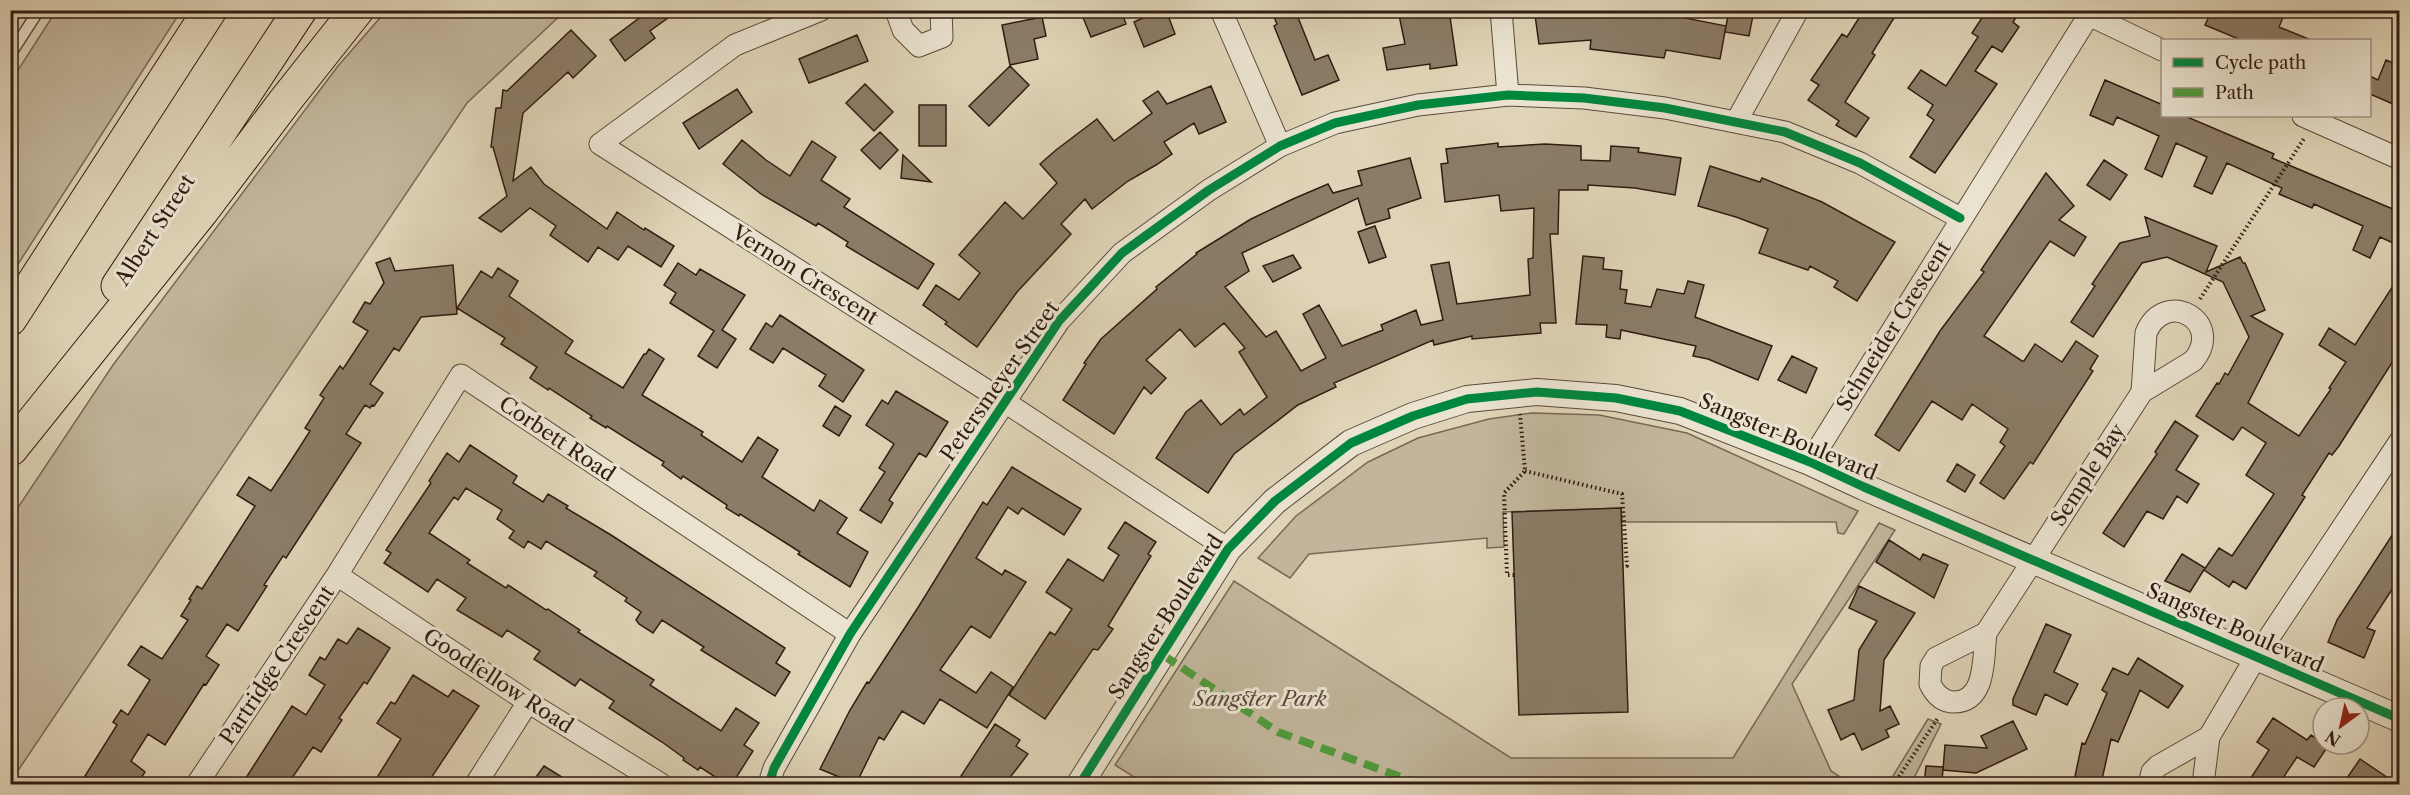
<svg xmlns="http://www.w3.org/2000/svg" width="2410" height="795" viewBox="0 0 2410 795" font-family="'Libre Caslon Text',serif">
<rect width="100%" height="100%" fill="#dfd4b7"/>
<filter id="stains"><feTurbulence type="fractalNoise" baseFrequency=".00333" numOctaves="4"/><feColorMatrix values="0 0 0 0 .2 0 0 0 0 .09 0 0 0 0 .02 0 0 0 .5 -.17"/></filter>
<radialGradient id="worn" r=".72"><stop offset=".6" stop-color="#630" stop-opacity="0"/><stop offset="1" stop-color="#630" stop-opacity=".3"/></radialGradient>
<path fill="#c1b59b" stroke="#796856" stroke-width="1.5" d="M56 11H181L11 275V81Z
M386 11H565L467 103 11 781V518L113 365 338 66Z
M1532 413 1599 415 1687 433 1858 511 1844 534 1838 533 1836 522H1622L1621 508 1503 512 1504 547 1487 548V538L1309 554 1290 578 1258 558 1296 516 1368 462 1418 438 1489 419Z
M1879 523 1895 530 1792 684 1831 771 1851 784H1145L1115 765 1234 581 1511 758H1733Z
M1928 719 1941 724 1911 784H1888Z"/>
<path fill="#8b7c67" stroke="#311c11" stroke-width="1.5" d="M650 10H679L650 31 655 38 625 61 610 40Z
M1080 10H1121L1126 24 1091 37Z
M1161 10H1166L1175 34 1144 47 1134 22Z
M1271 10H1295L1315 60 1328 55 1339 80 1302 95 1274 26 1277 24Z
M1398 10H1449L1457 65 1430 69V64L1387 70 1383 48 1405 44Z
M1540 10H1591L1661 18 1662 10H1686L1685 18 1726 26 1720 59 1666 50 1664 58 1590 49 1591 40 1539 44 1535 15 1540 14Z
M1729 10 1753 15 1749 36 1725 32Z
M1864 10H1899L1872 53 1875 55 1845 102 1869 118 1856 137 1836 125 1839 121 1808 100 1819 85 1811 80 1842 34 1847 37Z
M1987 10H2021L2013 22 2019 27 2002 52 1992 46 1975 71 1997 84 1935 173 1910 157 1934 120 1927 115 1933 105 1908 88 1921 70 1946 86 1978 37 1972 33Z
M2212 10H2286L2279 27 2311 40H2241L2205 25Z
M1042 17 1046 36 1034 39 1038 59 1010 65 1002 25Z
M571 30 596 56 573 78 568 72 523 113 513 181 531 167 544 184 607 229 617 212 644 230 645 228 674 246 661 267 628 246 618 260 598 247 588 262 550 235 556 226 530 208 501 232 479 218 507 196 493 147H491L496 108H501L503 90 507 91Z
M857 35 868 61 809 83 799 59Z
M2386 60 2400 66V107L2370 94V76L2378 80Z
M1010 66 1029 85 989 126 969 106Z
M2105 80 2163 105V116H2185L2274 154 2272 158 2400 212V246L2380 237 2370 258 2353 250 2363 226 2314 204 2312 208 2279 194 2282 188 2227 163 2212 194 2194 186 2207 157 2176 143 2162 177 2145 169 2159 136 2117 117 2113 125 2090 115Z
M865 84 893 112 874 131 846 103Z
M1211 86 1226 122 1199 134 1194 123 1164 142 1172 154 1156 165 1128 181 1092 209 1085 199 1061 224 1071 234 1017 292 977 347 945 324 947 322 923 305 936 285 959 300 980 273 959 255 1005 202 1023 219 1057 183 1040 164 1056 150 1097 119 1114 141 1152 113 1143 101 1158 91 1167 104Z
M737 89 752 112 699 149 683 123Z
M919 105H946V146H919Z
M880 132 898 150 880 169 861 150Z
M742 140 766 160 790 176 812 141 836 157 821 180 850 199 844 207 934 264 918 289 846 246 848 242 818 223 816 226 761 194 723 164Z
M1498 143V147L1545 144 1581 146V160L1610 161 1611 146 1639 148 1638 152 1681 158 1675 195 1635 188 1588 185V190H1559L1558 234H1550L1556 323H1540L1541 333 1472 339V336L1434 345 1433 340 1334 383 1336 387 1298 405 1234 454 1208 493 1156 458 1186 412 1201 400 1221 425 1240 409 1244 415 1267 397 1239 352 1245 348 1224 323 1195 347 1180 329 1146 360 1166 378 1151 394 1144 387 1114 434 1063 400 1086 364 1084 363 1101 339 1157 289 1156 287 1197 254 1196 253 1251 219 1293 199 1328 184 1333 193 1362 185 1358 171 1410 158 1421 198 1388 209 1390 218 1366 225 1358 198 1242 253 1249 271 1225 287 1266 337 1276 331 1301 371 1326 358 1303 314 1319 305 1342 346 1383 330 1381 325 1416 310 1421 325 1443 320 1431 265 1449 262 1457 304 1530 295 1528 259 1533 258 1534 208 1501 211 1499 195 1445 202 1441 164 1448 163 1446 149Z
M903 155 931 182 901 178Z
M2104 160 2127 175 2110 200 2087 185Z
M1710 166 1760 182 1762 178 1822 202 1895 242 1857 301 1834 287 1838 281 1810 266 1808 270 1759 253 1768 229 1736 217 1698 206Z
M2046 173 2074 206 2059 220 2086 237 2074 256 2050 241 1984 336 2022 361H2024L2035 344 2062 362 2076 341 2098 356 2090 369 2093 371 2033 464 2030 462 2004 499 1980 483 2005 446 2000 442 2008 429 1972 404 1962 420 1932 401 1899 451 1875 435 1940 331 1984 272 1981 270Z
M2145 217 2217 246 2206 272 2240 257 2243 263H2245L2265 310 2251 316 2283 334 2248 403 2299 436 2331 389 2329 388 2346 362 2319 345 2329 328 2355 345 2400 275V350L2339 446 2332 455 2329 453 2302 495 2305 497 2246 589 2233 581 2229 587 2204 570 2219 548 2232 556 2274 494 2246 475 2266 443 2242 427 2233 440 2196 416 2217 383 2219 384 2225 373 2228 375 2249 337 2223 282 2167 257 2142 263 2093 337 2071 322 2095 286 2092 284 2120 243 2150 236Z
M1375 226 1386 257 1369 263 1358 232Z
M1293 255 1301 268 1273 282 1263 266Z
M1583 256 1604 258 1603 269 1622 271 1620 289 1627 290 1625 303 1651 307 1657 289 1684 294 1688 281 1704 285 1695 317 1772 346 1758 380 1708 359 1693 356 1696 346 1621 330 1620 339 1606 337 1607 325 1576 324Z
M390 258 395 271 453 265 457 314 421 317 399 351 394 348 370 384 383 393 374 406 372 405 370 408 365 405 346 434 361 443 286 558 283 556 264 585 267 586 238 631 227 624 206 656 219 665 206 685 204 684 165 745 148 734 131 761 145 772 137 784H80L117 725 113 722 121 710 128 715 150 680 128 665 141 646 162 659 188 620 181 616 191 600 189 599 197 586 202 589 255 506 237 495 249 477 271 491 294 456 310 431 305 428 324 398 320 395 340 366 343 369 368 331 353 322 365 302 370 304 384 283 376 263Z
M678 263 696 275 700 269 745 295 722 330 736 339 717 368 698 356 714 331 670 303 676 293 664 285Z
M498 268 518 281 509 296 573 341 565 353 623 388 644 354H646L649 349 664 359 642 395 703 432 701 435 742 462 758 437 778 450 762 477 814 511 820 500 847 518 837 533 868 552 850 587 798 554 800 552 740 514 739 516 726 508 727 505 683 476 681 479 662 465 664 462 607 426 606 428 590 418 592 416 549 388 548 390 530 378 537 367 501 344 505 338 457 308 481 271 492 278Z
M780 315 864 370 843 402 819 386 826 375 783 348 773 363 750 349 766 323 772 327Z
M1792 356 1817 368 1806 393 1778 380Z
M896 391 948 422 926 457 919 453 889 500 893 503 881 523 860 510 885 472 879 468 894 444 866 425 882 400 888 404Z
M835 406 851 416 839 436 823 426Z
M2175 421 2198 436 2176 470 2199 484 2187 503 2177 496 2163 519 2147 511 2124 547 2103 533 2157 454 2155 452Z
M470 445 517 476 513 483 543 502 548 494 568 506 566 508 611 535 785 648 776 663 790 672 775 696 701 650 704 647 662 620 653 633 639 624 636 620 641 612 625 601 627 598 594 576 597 572 546 541 541 549 528 541 524 548 509 538 514 531 497 519 502 510 466 488 458 500 454 497 429 533 470 560 467 563 506 588 508 585 546 610 548 609 580 630 578 632 600 646 654 680 650 685 721 731 736 708 759 723 744 745 753 751 732 784 725 780 723 782 700 767 698 770 683 760 684 758 662 742 609 708 614 701 580 679 575 686 534 659 540 651 507 630 502 637 457 610 466 598 437 579 428 592 384 563 391 553 386 550 431 483 429 481 447 453 459 462Z
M1957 464 1975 475 1965 492 1947 481Z
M1012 467 1081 509 1064 535 1022 508 1018 514 1008 507 976 558 1002 575 1005 570 1026 582 990 638 971 626 940 670 976 693 991 672 1013 687 987 728 940 699 924 724 902 711 884 740 879 737 856 784 820 769 850 710 867 682 869 683 919 606 983 502 987 505Z
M1621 508 1628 712 1519 715 1512 512Z
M1125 522 1156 542 1148 554 1151 556 1108 626 1113 629 1098 650 1093 649 1045 719 1009 695 1050 632 1055 635 1072 609 1046 592 1068 559 1103 581 1119 555 1108 548Z
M2400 523V577L2367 628 2375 631 2364 658 2328 642 2337 620Z
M1889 540 1920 560 1923 554 1948 565 1934 598 1876 562Z
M2182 554 2205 568 2190 592 2165 581Z
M1859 586 1915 613 1884 660 1880 711 1890 706 1899 724 1886 730 1889 737 1862 750 1854 733 1841 740 1828 710 1854 700 1859 650 1877 621 1849 608Z
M2046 624 2071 635 2054 672 2078 684 2067 705 2045 694 2036 715 2013 705V699Z
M358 628 390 648 367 684 364 682 339 718 342 720 321 752 313 747 288 784H242L292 706 306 715 325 685 309 675 320 657 325 660 338 639 347 644Z
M2138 658 2183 686 2168 708 2140 690 2118 742 2111 739 2101 784 2074 781 2082 743 2085 744 2107 693 2102 690 2113 668 2128 675Z
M413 675 448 697 453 690 479 706 427 784H373L401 739 377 723 391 702 395 704Z
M2273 718 2307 740 2311 735 2328 746 2314 767 2297 757 2279 784H2247L2269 750 2257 742Z
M2013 721 2027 749 1976 773 1943 770 1945 745 1987 748 1981 736Z
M995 724 1020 740 1016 746 1028 754 1005 784H974L961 776Z
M2360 759 2397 784H2343Z
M544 766 573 784H531Z
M1926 766 1943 767 1942 784H1924Z"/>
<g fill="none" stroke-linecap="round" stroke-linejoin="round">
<g stroke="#5c4a3a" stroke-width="13">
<path id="service" d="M10 55 39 10"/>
</g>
<g stroke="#5c4a3a" stroke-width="23">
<path id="minor" d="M821 10 735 45 600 144 1005 402 1228 549
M896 10 903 30 919 46 942 37 941 10
M1221 10 1280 146
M1501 10 1508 95
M2303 116 2400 159
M1736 122 1798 10
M1810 462 2089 15 2162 50
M337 575 528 702 661 784
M1986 633 1936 658 1931 666 1930 684C1935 694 1942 702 1954 702 1987 702 1983 656 1986 633L2142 392 2193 361C2226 322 2165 287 2146 333L2142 392
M197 784 337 575 461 375 850 634
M476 784 528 702
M769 784 774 768 850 634 1059 321 1122 253 1209 190 1280 146 1335 123 1418 105 1508 95 1584 98 1665 108 1785 132 1860 163 1960 218
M2149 784 2152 772 2158 766 2209 737
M2203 784 2209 737 2256 657 2400 441"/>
</g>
<g stroke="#5c4a3a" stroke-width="28">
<path id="tertiary" d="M1080 784 1228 549 1275 501 1351 443 1413 416 1467 399 1537 392 1616 398 1680 411 1810 462 1864 487 2400 719"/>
</g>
<g stroke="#311c11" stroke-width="35">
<path id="motorway" d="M118 286 300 10
M10 319 210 10
M11 449 202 211 285 101 357 10"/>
</g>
<path stroke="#311c11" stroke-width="4" stroke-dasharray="1.5 3" stroke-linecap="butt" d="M2200 299 2305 137
M1525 471 1622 494 1627 566H1623
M1514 575H1507L1504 493 1525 471 1520 414
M1894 784 1938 718"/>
<use href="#service" stroke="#eae3d0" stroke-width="10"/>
<use href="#minor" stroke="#eae3d0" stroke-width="21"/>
<use href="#tertiary" stroke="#eae3d0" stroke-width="26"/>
<use href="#motorway" stroke="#dfd4b7" stroke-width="33"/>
<path stroke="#509a3c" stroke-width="8" stroke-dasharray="15 8" stroke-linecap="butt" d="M1163 655 1278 732 1420 784
M1711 784 1765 782 1774 784"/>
<g stroke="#eae3d0" stroke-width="13">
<path id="cycleway" d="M769 784 774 768 850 634 1059 321 1122 253 1209 190 1280 146 1335 123 1418 105 1508 95 1584 98 1665 108 1785 132 1860 163 1960 218
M1080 784 1228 549 1275 501 1351 443 1413 416 1467 399 1537 392 1616 398 1680 411 1810 462 1864 487 2400 719"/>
</g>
<use href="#cycleway" stroke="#00873e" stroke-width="9"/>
</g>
<g text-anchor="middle" stroke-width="6" stroke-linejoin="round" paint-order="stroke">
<g font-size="21" fill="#311c11" stroke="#eae3d0">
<text transform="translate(155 230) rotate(-57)" y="7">Albert Street</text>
<text transform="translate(805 275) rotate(32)" y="7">Vernon Crescent</text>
<text transform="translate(1894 326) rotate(-58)" y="7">Schneider Crescent</text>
<text transform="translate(1000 381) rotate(-55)" y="7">Petersmeyer Street</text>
<text transform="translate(1788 437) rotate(23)" y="7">Sangster Boulevard</text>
<text transform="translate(557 439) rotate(34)" y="7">Corbett Road</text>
<text transform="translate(2088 475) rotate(-57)" y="7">Semple Bay</text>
<text transform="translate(1166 617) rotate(-57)" y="7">Sangster Boulevard</text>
<text transform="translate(2235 628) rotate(24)" y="7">Sangster Boulevard</text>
<text transform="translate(277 665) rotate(-56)" y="7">Partridge Crescent</text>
<text transform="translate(498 681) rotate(33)" y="7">Goodfellow Road</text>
</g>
<g font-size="21" font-style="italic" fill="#5c4a3a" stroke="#eae3d0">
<text x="1260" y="706">Sangster Park</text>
</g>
</g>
<rect width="2410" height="795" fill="none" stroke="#dfd4b7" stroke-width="36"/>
<rect x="12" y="12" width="2386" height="771" fill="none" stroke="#311c11" stroke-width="3"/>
<rect x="18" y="18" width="2374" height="759" fill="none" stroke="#311c11" stroke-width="1.5"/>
<rect x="2161" y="39" width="210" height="78" fill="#eae3d0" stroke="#a09384" stroke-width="1.5"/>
<rect x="2173" y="58" width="30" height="9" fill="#00873e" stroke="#a09384" stroke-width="1.5"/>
<text x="2215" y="69" font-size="18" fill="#311c11">Cycle path</text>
<rect x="2173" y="88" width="30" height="9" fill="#509a3c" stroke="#a09384" stroke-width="1.5"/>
<text x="2215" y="99" font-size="18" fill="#311c11">Path</text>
<g transform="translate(2341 726) rotate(213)"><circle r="28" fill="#eae3d0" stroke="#a09384" stroke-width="1.5"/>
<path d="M0-4.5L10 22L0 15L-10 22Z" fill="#8f2418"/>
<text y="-9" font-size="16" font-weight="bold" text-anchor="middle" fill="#311c11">N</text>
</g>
<rect width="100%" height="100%" filter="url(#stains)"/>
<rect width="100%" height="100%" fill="url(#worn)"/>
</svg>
